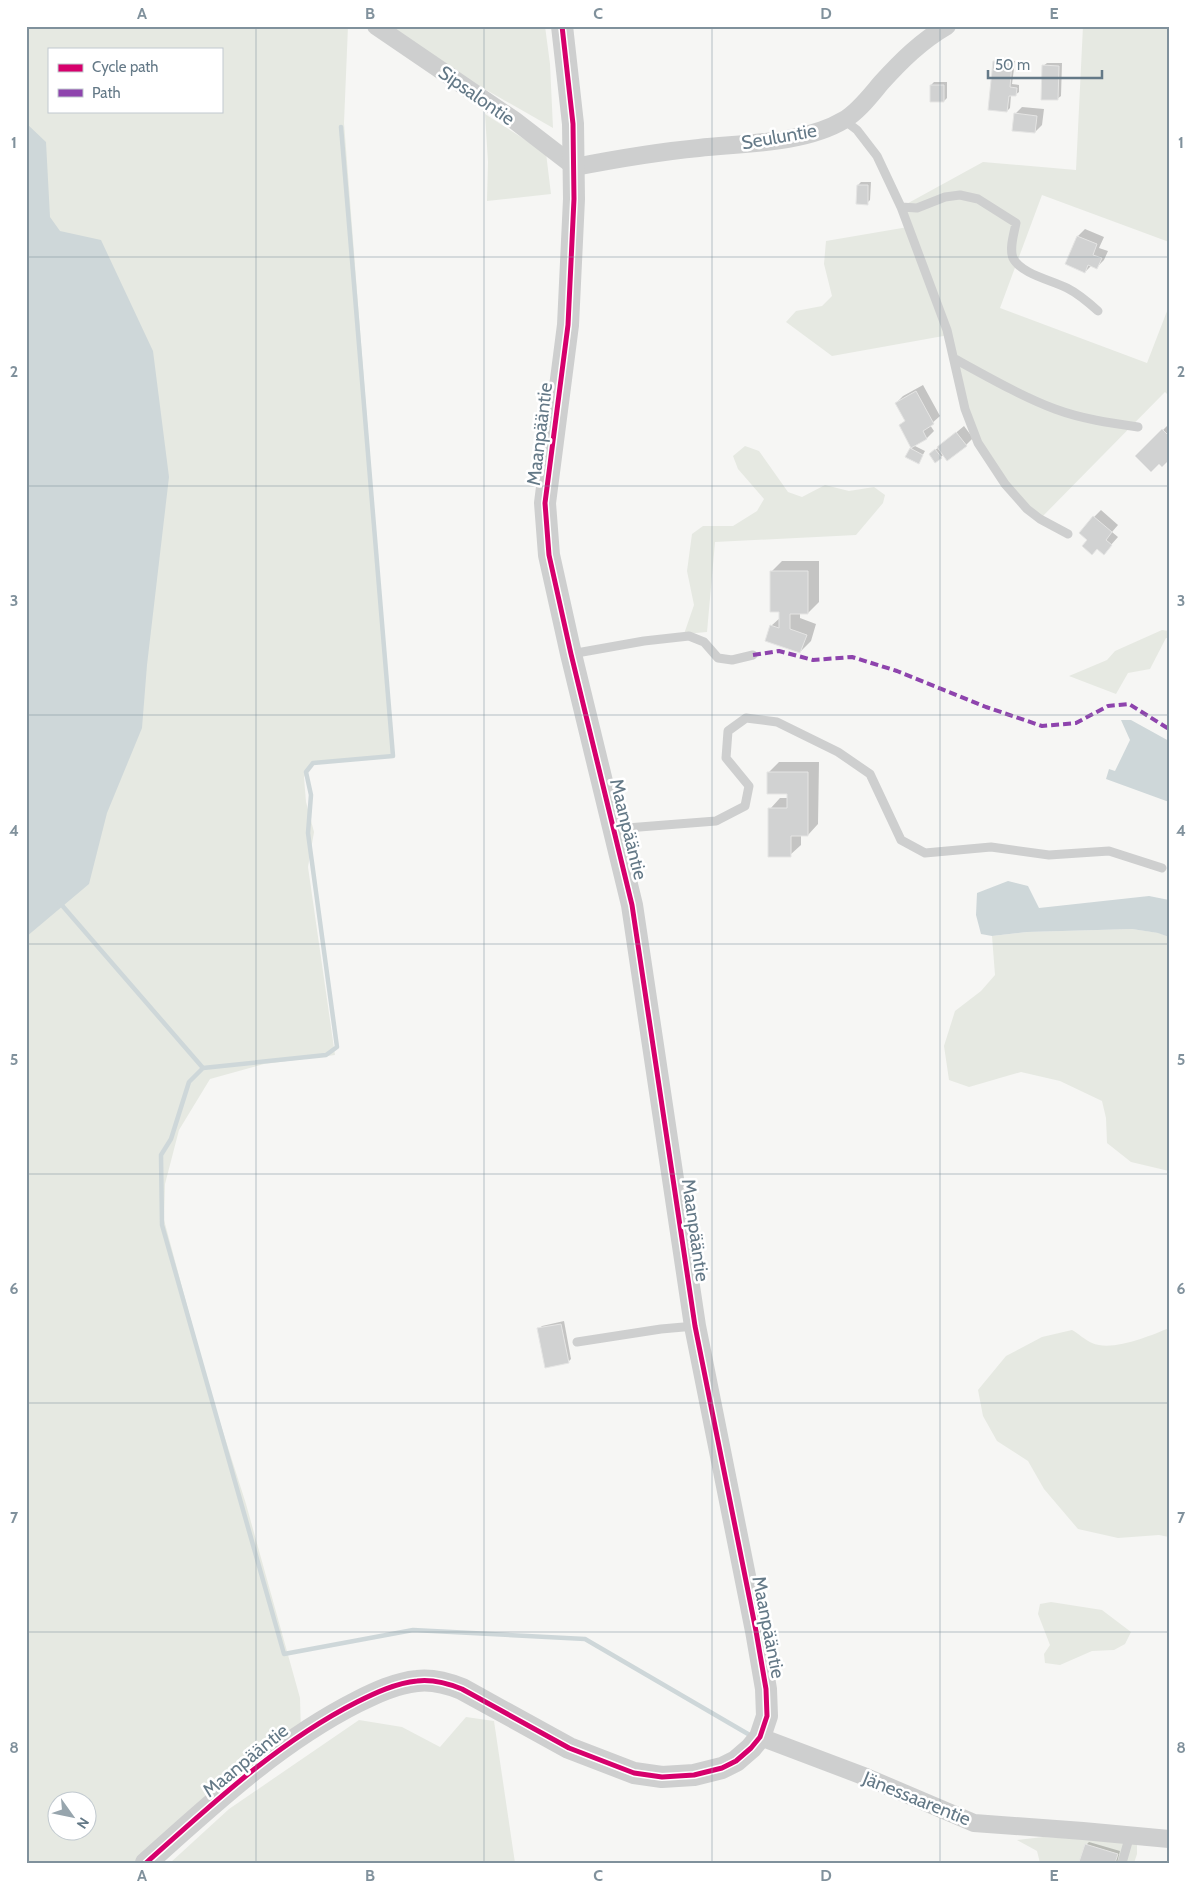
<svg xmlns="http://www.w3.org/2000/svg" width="1195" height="1889" viewBox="0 0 1195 1889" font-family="Cabin,sans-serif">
<rect width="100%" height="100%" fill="#f6f6f4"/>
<path fill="#e6e9e2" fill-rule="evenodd" d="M26 26H348L344 123 393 756 313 763 304 777 306 802 314 832 308 867 335 1055 264 1064 210 1079 179 1130 165 1184 164 1220 210 1391 246 1504 300 1698 301 1733 133 1863H26ZM49 49H221V111H49ZM58 1802H88V1832H58Z
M388 26H545L550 64 553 128 453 71Z
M1083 26H1169V242L1042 195 1000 308 1147 363 1169 306V396L1165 392 1040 519 1027 509 978 443 949 335 832 356 786 322 796 311 822 306 832 296 824 264 826 241 908 227 901 207 983 162 1076 170Z
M485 114 546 153 551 194 487 201 488 162Z
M745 446 759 451 788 492 802 497 825 485 849 491 874 487 885 495 883 503 856 535 715 542 707 632 684 634 694 605 687 571 692 534 703 526H733L757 511 764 499 738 469 733 456Z
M1162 630 1169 631V638H1166L1150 669 1128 673 1116 694 1069 676 1107 660 1115 651Z
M1132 929 1159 933 1169 937V1171L1131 1162 1107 1143 1106 1118 1102 1101 1060 1081 1021 1072 969 1087 949 1080 944 1046 955 1011 981 991 995 975 992 936 1027 932Z
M1169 1328V1537L1159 1535 1118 1538 1078 1529 1044 1489 1028 1461 997 1441 983 1416 978 1390 1006 1356 1042 1337 1072 1330C1079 1334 1085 1340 1092 1343 1112 1352 1150 1336 1169 1328Z
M1051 1602 1102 1610 1131 1632 1125 1644 1114 1650 1092 1651 1060 1665 1045 1663 1044 1654 1050 1645 1038 1614 1040 1604Z
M466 1717 494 1721 515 1863H170L229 1809 359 1720 402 1727 440 1747Z
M1043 1837 1137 1842V1854L1134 1863H1040L1037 1851 1017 1840Z"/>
<path fill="#ced7d9" d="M26 123 46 142 50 217 60 231 101 240 153 351 169 477 147 665 142 728 107 813 89 884 26 937Z
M1121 720H1131L1169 741V802L1106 779 1109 769 1115 771 1130 740Z
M1008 881 1028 886 1039 908 1149 896 1169 900V937L1158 933 1132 929 1027 932 992 936 981 934 976 915 977 893Z"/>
<path fill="#0003" d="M997 59 1015 61 1012 84 1019 85V92L1015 95H1011L1010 108 1007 111 994 62Z
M1047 63H1062L1061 96 1057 99 1043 66Z
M934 82H947V98L944 101 931 85Z
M1022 107 1044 109 1042 125 1035 132 1015 114Z
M861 182H871L870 200 867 203 858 185Z
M1085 229 1104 237 1099 248 1108 251 1104 260 1097 267 1092 265 1085 272 1066 264 1078 236Z
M923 385 940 416 930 425 934 431 927 438 913 445 925 451 919 462 900 425 906 420 896 403 903 396Z
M1169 424V459L1159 463 1137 456Z
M964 426 973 438 966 445 944 454 941 457 934 451Z
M1101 510 1118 525 1112 532 1118 537 1110 546 1089 540 1094 517Z
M782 561H819V602L808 613H800V618L816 624 811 641 800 652 771 626 781 617 771 572Z
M779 762H819L818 824 808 835H801V845L790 855 770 809 780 798H789V793L768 773Z
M564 1321 571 1359 568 1362 539 1329 542 1326Z
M1089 1842 1120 1851 1117 1863 1081 1861 1086 1845Z"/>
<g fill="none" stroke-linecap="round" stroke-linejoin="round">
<path stroke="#ced7d9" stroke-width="4.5" d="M341 127 393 756 313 763 306 772 311 795 308 833 337 1047 326 1055 203 1068 189 1082 171 1139 161 1155 162 1225 284 1654 413 1630 585 1639 748 1734
M60 903 203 1068"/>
</g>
<path fill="#d1d2d2" stroke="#e5e5e4" d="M993 61 1012 63 1010 87 1017 88 1016 96H1009L1007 112 988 110Z
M1042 65 1059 66 1058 100H1041Z
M930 85H944V102H930Z
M1014 113 1037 116 1035 133 1012 131Z
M857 185H868V205L856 204Z
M1077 236 1097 244 1093 255 1102 258 1097 269 1088 265 1085 273 1065 264Z
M916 391 934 424 923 431 927 439 911 448 899 425 905 421 895 403Z
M1162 429 1169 436V460L1162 467 1159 464 1151 472 1135 456Z
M956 432 967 446 947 461 937 447Z
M910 448 923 455 919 464 905 457Z
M935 449 942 458 935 463 929 454Z
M1093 516 1112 532 1106 540 1112 545 1104 555 1097 549 1092 555 1082 546 1087 540 1079 533Z
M770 571H808V614H790V629L807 635 800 653 765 641 770 625 779 628V612H770Z
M767 772H808V836H791V857H768V808H787V794H767Z
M561 1324 569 1363 545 1368 537 1328Z
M1085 1844 1118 1854 1115 1863 1079 1862Z"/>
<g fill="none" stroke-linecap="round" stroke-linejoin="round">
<path stroke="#cecfcf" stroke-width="9" d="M844 120 857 130 877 156 901 207 947 330 965 409 978 443 1005 484 1027 509 1040 519 1068 534
M901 207 917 208 945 197 960 195 978 199 1016 223C1014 234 1009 248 1013 258 1021 274 1051 280 1067 288 1079 294 1088 302 1098 311
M955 359C988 377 1021 396 1055 409 1082 419 1110 423 1138 427
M571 654 644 641 689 636 704 642 718 658 732 660 753 655
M614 829 716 821 745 806 749 786 726 758 728 731 746 718 777 722 838 752 870 774 901 840 925 853 991 847 1049 855 1109 851 1162 868
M577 1342 661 1329 695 1326
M1122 1863 1130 1835"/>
<path stroke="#cecfcf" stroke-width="18" d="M376 26 514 120 575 167C616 159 657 152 699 148 744 143 804 144 844 120 858 112 870 96 881 83 901 61 921 41 947 26
M760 1737 866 1777 974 1823 1083 1831 1169 1839"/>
<path stroke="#cecfcf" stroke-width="22" d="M146 1863C212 1804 278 1742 357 1702 375 1693 396 1683 417 1681 433 1679 447 1683 462 1689L569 1748 634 1773 662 1777 694 1775 722 1768 736 1761 751 1748 760 1737 767 1716 766 1689 756 1631 695 1326 632 905 571 654 549 555 545 503 568 325 574 199 573 124 562 26"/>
<path stroke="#8e44ad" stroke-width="4" stroke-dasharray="8 4" stroke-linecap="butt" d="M753 655 779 651 813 660 852 657 897 671 986 707 1042 726 1076 723 1108 706 1129 704 1169 729"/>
<g stroke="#fff" stroke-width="8">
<path id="cycleway" d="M146 1863C212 1804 278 1742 357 1702 375 1693 396 1683 417 1681 433 1679 447 1683 462 1689L569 1748 634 1773 662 1777 694 1775 722 1768 736 1761 751 1748 760 1737 767 1716 766 1689 756 1631 695 1326 632 905 571 654 549 555 545 503 568 325 574 199 573 124 562 26"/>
</g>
<use href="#cycleway" stroke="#d6006c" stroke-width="5"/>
</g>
<path fill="none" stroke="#80919c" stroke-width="1" stroke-opacity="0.55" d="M256 26V1863M484 26V1863M712 26V1863M940 26V1863M26 257H1169M26 486H1169M26 715H1169M26 944H1169M26 1174H1169M26 1403H1169M26 1632H1169"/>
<g text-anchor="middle" stroke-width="5" stroke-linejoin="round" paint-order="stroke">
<g font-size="19" fill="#647987" stroke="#fff">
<text transform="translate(477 95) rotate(35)" y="7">Sipsalontie</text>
<text transform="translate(779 136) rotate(-10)" y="7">Seuluntie</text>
<text transform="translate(539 434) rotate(-83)" y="7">Maanpääntie</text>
<text transform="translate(629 829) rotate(76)" y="7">Maanpääntie</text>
<text transform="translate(696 1230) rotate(82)" y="7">Maanpääntie</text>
<text transform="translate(769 1627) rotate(79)" y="7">Maanpääntie</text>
<text transform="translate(245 1760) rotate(-39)" y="7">Maanpääntie</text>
<text transform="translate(917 1798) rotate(22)" y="7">Jänessaarentie</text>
</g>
</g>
<rect width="1195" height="1889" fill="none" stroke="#ffffff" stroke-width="55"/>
<rect x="48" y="48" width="175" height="65" fill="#ffffff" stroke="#c1c9cf"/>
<rect x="58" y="64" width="25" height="8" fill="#d6006c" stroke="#c1c9cf"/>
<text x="92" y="72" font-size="15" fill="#647987">Cycle path</text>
<rect x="58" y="89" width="25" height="8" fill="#8e44ad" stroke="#c1c9cf"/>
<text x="92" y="98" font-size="15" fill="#647987">Path</text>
<g transform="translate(72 1816) rotate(123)"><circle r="24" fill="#ffffff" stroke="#c1c9cf"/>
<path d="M0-4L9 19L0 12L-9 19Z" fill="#97a5ad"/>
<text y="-8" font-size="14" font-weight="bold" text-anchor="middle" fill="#647987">N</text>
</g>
<path d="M988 70v8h114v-8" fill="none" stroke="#647987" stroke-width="2.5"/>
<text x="995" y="70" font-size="15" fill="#647987" stroke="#ffffff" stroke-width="4" paint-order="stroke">50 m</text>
<rect x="28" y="28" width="1140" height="1834" fill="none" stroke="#80919c" stroke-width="2"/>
<g font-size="16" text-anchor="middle" font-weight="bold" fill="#80919c">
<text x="142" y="19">A</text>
<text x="370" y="19">B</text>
<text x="598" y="19">C</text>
<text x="826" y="19">D</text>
<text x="1054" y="19">E</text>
<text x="14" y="148">1</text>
<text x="1181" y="148">1</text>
<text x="14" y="377">2</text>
<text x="1181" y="377">2</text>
<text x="14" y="606">3</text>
<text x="1181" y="606">3</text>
<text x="14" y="836">4</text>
<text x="1181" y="836">4</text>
<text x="14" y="1065">5</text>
<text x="1181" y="1065">5</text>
<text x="14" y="1294">6</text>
<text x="1181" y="1294">6</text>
<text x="14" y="1523">7</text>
<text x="1181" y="1523">7</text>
<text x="14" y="1753">8</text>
<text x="1181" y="1753">8</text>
<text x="142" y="1881">A</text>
<text x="370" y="1881">B</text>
<text x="598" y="1881">C</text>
<text x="826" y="1881">D</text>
<text x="1054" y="1881">E</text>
</g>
</svg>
